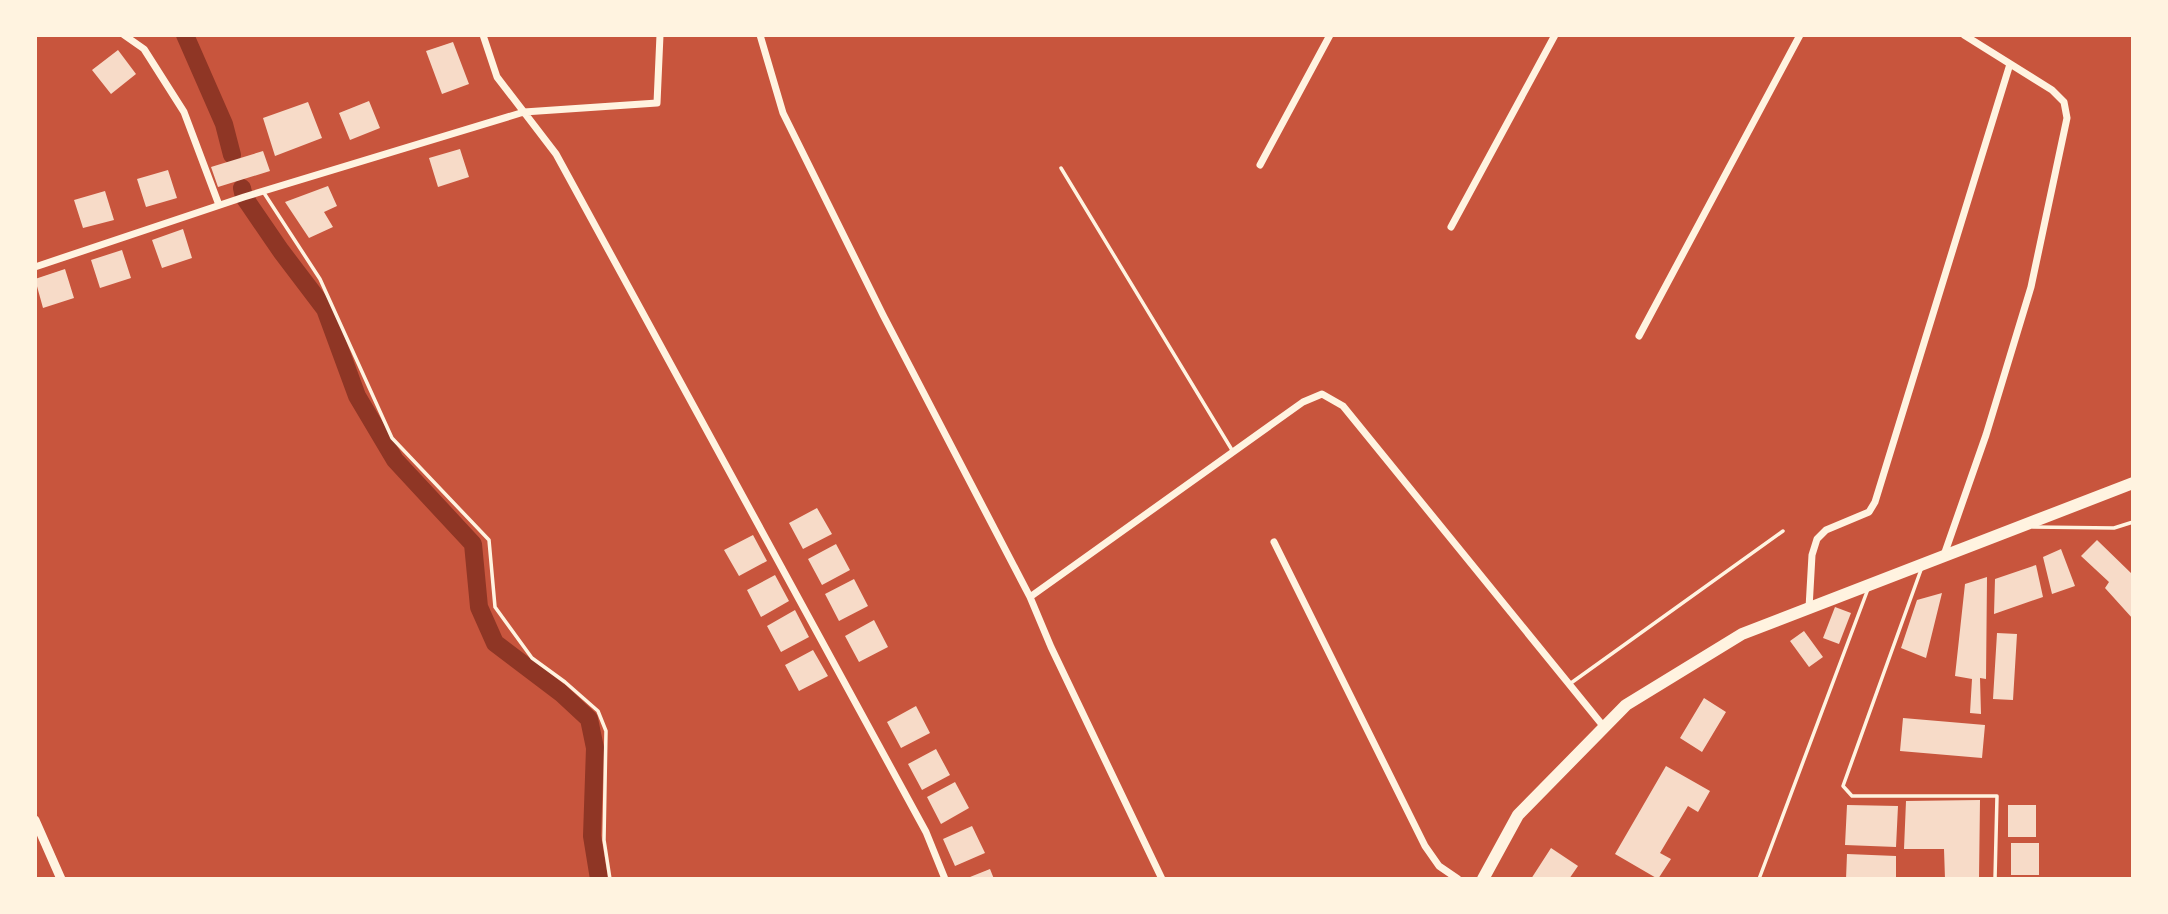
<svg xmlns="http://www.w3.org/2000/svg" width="2168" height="914" viewBox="0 0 2168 914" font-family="'Open Sans',sans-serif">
<rect width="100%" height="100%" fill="#c8553d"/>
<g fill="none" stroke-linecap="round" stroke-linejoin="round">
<path stroke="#8f3625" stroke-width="18" d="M185 35 224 124 232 155
M242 188 244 197 281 251 325 309 357 396 395 460 473 544 479 607 495 643 561 693 589 719 595 748 592 836 599 879"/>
</g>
<path fill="#f7dbc8" d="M453 42 469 84 442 94 426 51Z
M118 50 136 74 111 94 92 70Z
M369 101 380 128 350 140 339 113Z
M308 102 322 138 275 156 263 118Z
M460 149 469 177 438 187 429 158Z
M263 151 270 171 218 187 211 167Z
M168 170 177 198 146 207 137 179Z
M328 186 337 206 324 212 333 227 309 238 285 202Z
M105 191 114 220 83 228 74 200Z
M183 229 192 258 162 268 152 240Z
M122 250 131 278 100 288 91 260Z
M65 269 74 298 43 308 35 279Z
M817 508 832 534 803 549 789 523Z
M753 535 767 561 739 576 724 550Z
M2097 540 2133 575V619L2105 588 2109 582 2081 556Z
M836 544 850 570 822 585 808 559Z
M2061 549 2075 586 2052 594 2043 557Z
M2036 565 2043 597 1994 614 1995 579Z
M775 575 789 601 761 617 747 590Z
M1987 577 1986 679 1980 678 1981 714 1970 713 1972 679 1955 676 1965 584Z
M854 579 868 606 839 621 825 594Z
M1942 593 1926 658 1901 648 1917 600Z
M1835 607 1851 613 1839 644 1823 638Z
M795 610 809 637 781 652 767 626Z
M874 620 888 647 859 662 845 636Z
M1804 631 1823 657 1809 667 1790 641Z
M1997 633 2017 634 2013 700 1993 699Z
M813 650 828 676 799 691 785 665Z
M1704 698 1726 712 1702 752 1680 738Z
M916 706 930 733 901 748 887 722Z
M1903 718 1985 725 1982 758 1900 751Z
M936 749 950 775 922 790 908 764Z
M1666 766 1710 791 1698 812 1688 806 1660 853 1671 859 1658 879 1615 854Z
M955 782 969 808 941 824 927 797Z
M1980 800 1979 878 1945 879 1944 849H1904L1906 801Z
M1847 805 1898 806 1896 847 1845 845Z
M2008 805H2036V837H2008Z
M972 826 985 853 955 866 943 839Z
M2011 843H2039V875H2011Z
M1551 848 1578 866 1569 879H1531Z
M1847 854 1896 856V879H1846Z
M990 869 994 879H965Z"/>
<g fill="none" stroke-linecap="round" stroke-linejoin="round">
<path stroke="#fff3e0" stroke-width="3.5" d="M1061 168 1232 450
M264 193 320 279 392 438 489 540 495 607 532 658 565 682 598 711 606 731 604 840 610 879
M2033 527 2114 528 2133 522
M1922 567 1843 786 1852 796H1997L1995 879
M1571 683 1783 531
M1759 879 1868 589"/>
<path stroke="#fff3e0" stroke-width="7" d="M124 35 144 49 184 112 219 205
M483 35 497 77 556 154 926 832 945 879
M760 35 783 113 883 315 1030 597 1051 647 1162 879
M1260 165 1330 35
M1451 227 1555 35
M35 267 244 197 524 112 657 103 660 35
M1639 336 1800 35
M1274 542 1425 846 1439 866 1458 879
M1944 555 1986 435 2031 287 2067 118 2064 102 2052 90 1964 35
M1030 597 1303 402 1322 394 1343 406 1604 727
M1809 608 1812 555 1817 539 1826 530 1869 512 1875 502 2010 64"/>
<path stroke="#fff3e0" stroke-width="9" d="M35 820 61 879"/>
<path stroke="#fff3e0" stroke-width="12" d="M1483 879 1518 815 1626 705 1742 634 2133 483"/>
</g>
<rect width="2168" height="914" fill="none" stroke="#fff3e0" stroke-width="74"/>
</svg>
